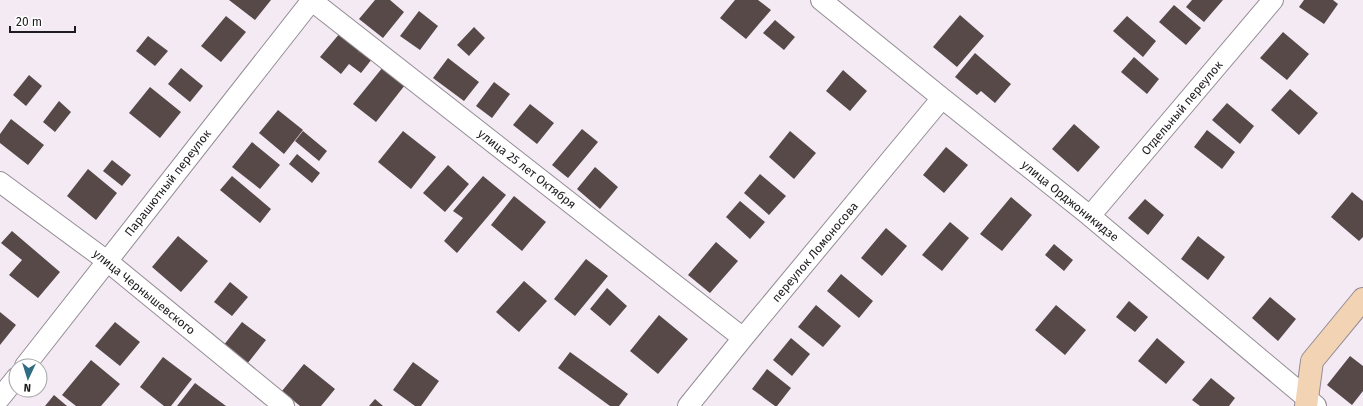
<svg xmlns="http://www.w3.org/2000/svg" width="1363" height="406" viewBox="0 0 1363 406" font-family="'Fira Sans',sans-serif">
<rect width="100%" height="100%" fill="#f3eaf4"/>
<path fill="#564948" d="M229 0H271L255 20Z
M375 0H390L404 12 383 38 359 19Z
M735 0H758L771 10 746 39 720 18Z
M1192 0H1223L1204 22 1186 7Z
M1304 0H1333L1338 4 1324 24 1299 7Z
M1174 5 1201 28 1186 45 1159 22Z
M419 11 438 26 420 50 400 36Z
M960 15 984 36 957 67 933 47Z
M226 16 246 32 221 62 201 46Z
M1127 16 1156 41 1143 57 1113 31Z
M775 20 795 37 784 50 763 33Z
M474 27 485 38 469 56 457 45Z
M1283 32 1309 54 1287 80 1260 58Z
M340 33 361 49 358 53 361 50 372 59 361 73 349 64 341 74 320 57Z
M148 36 168 51 155 66 136 51Z
M975 53 1011 84 995 103 981 91 977 95 955 77Z
M1134 57 1159 79 1147 94 1121 72Z
M448 58 479 82 464 101 433 78Z
M383 67 405 85 376 122 353 104Z
M181 68 203 86 190 102 168 84Z
M843 70 867 91 850 111 826 91Z
M29 75 42 86 26 106 13 95Z
M494 82 510 94 492 118 476 106Z
M150 87 181 112 160 138 129 113Z
M1290 89 1318 113 1299 135 1271 110Z
M59 101 71 112 55 132 43 122Z
M1227 103 1254 126 1240 144 1212 120Z
M530 104 554 123 537 144 513 125Z
M278 110 303 130 284 154 259 133Z
M11 119 44 145 28 165 0 143V134Z
M1074 124 1100 147 1078 172 1052 149Z
M582 129 598 142 568 178 552 165Z
M1207 130 1235 152 1222 169 1194 147Z
M303 131 327 151 319 161 295 141Z
M403 131 436 157 411 189 378 162Z
M790 131 816 153 794 179 769 157Z
M252 142 280 165 260 189 232 167Z
M946 147 968 165 944 193 923 175Z
M297 154 320 173 312 183 289 164Z
M112 160 131 175 122 186 103 171Z
M448 165 469 184 445 212 423 193Z
M595 167 618 187 600 209 577 189Z
M88 169 117 193 96 220 67 196Z
M760 174 786 196 769 215 744 193Z
M232 176 271 209 260 223 220 190Z
M483 176 506 195 457 253 444 241 463 218 453 211Z
M1352 192 1363 201V237L1359 241 1331 217Z
M514 196 546 222 522 251 491 225Z
M1011 197 1032 215 1002 251 980 234Z
M1145 199 1164 215 1148 235 1128 218Z
M740 201 765 222 750 239 726 217Z
M950 222 969 238 942 271 922 255Z
M886 228 907 246 882 276 861 258Z
M12 231 60 272 38 298 9 275 22 260 1 243Z
M178 236 208 261 181 292 152 267Z
M1198 236 1225 257 1208 280 1181 259Z
M716 242 738 261 710 293 688 275Z
M1054 244 1073 260 1064 271 1045 255Z
M586 259 608 276 575 316 554 299Z
M841 274 873 301 859 318 827 291Z
M524 281 547 301 519 332 496 312Z
M230 282 248 297 232 316 214 302Z
M607 288 627 306 610 326 590 309Z
M1270 297 1296 319 1278 341 1252 318Z
M1129 301 1148 317 1135 332 1116 317Z
M816 305 841 326 823 347 798 327Z
M1056 305 1086 330 1065 355 1035 330Z
M0 312 16 325 0 345Z
M659 315 688 339 658 374 630 351Z
M115 322 140 342 120 366 95 346Z
M242 322 266 340 247 364 223 346Z
M791 338 810 354 792 376 773 360Z
M1157 338 1185 362 1166 384 1138 361Z
M570 352 628 394 619 406H610L558 368Z
M1350 356 1363 366V391L1352 405 1327 385Z
M163 357 192 379 171 406H164L140 387Z
M91 360 120 384 101 406H76L62 395Z
M413 362 439 381 421 406H415L393 390Z
M304 364 335 389 321 406H300L282 391Z
M767 369 791 388 777 406H775L752 389Z
M1211 378 1235 398 1229 406H1200L1192 400Z
M195 383 226 406H177Z
M54 395 67 406H45Z
M375 399 383 406H369Z"/>
<g fill="none" stroke-linecap="round" stroke-linejoin="round">
<g stroke="#948c95" stroke-width="22">
<path id="street" d="M311 0 743 338
M821 0 942 98 1090 216 1316 406
M0 182 107 261 284 406
M1090 216 1273 0
M25 366 312 0
M0 398 16 378
M688 406 743 338 942 98"/>
</g>
<g stroke="#948c95" stroke-width="24">
<path id="secondary" d="M1306 406 1312 361 1363 299"/>
</g>
<use href="#street" stroke="#fff" stroke-width="20"/>
<use href="#secondary" stroke="#f2d3b4" stroke-width="22"/>
</g>
<g text-anchor="middle" stroke-width="4" stroke-linejoin="round" paint-order="stroke">
<g font-size="12" fill="#1e1b1e" stroke="#fff">
<text transform="translate(1182 108) rotate(-50)" y="4">Отдельный переулок</text>
<text transform="translate(527 169) rotate(38)" y="4">улица 25 лет Октября</text>
<text transform="translate(168 183) rotate(-52)" y="4">Парашютный переулок</text>
<text transform="translate(1070 201) rotate(39)" y="4">улица Орджоникидзе</text>
<text transform="translate(815 252) rotate(-50)" y="4">переулок Ломоносова</text>
<text transform="translate(144 292) rotate(39)" y="4">улица Чернышевского</text>
</g>
</g>
<g transform="translate(28 378) rotate(184)"><circle r="19" fill="#ffffff" stroke="#a5a4a5"/>
<path d="M0-3L7 15L0 10L-7 15Z" fill="#306c84"/>
<text y="-6" font-size="11" font-weight="bold" text-anchor="middle" fill="#1e1b1e">N</text>
</g>
<path d="M10 26v6h65v-6" fill="none" stroke="#1e1b1e" stroke-width="2"/>
<text x="16" y="26" font-size="12" fill="#1e1b1e" stroke="#ffffff" stroke-width="3" paint-order="stroke">20 m</text>
</svg>
